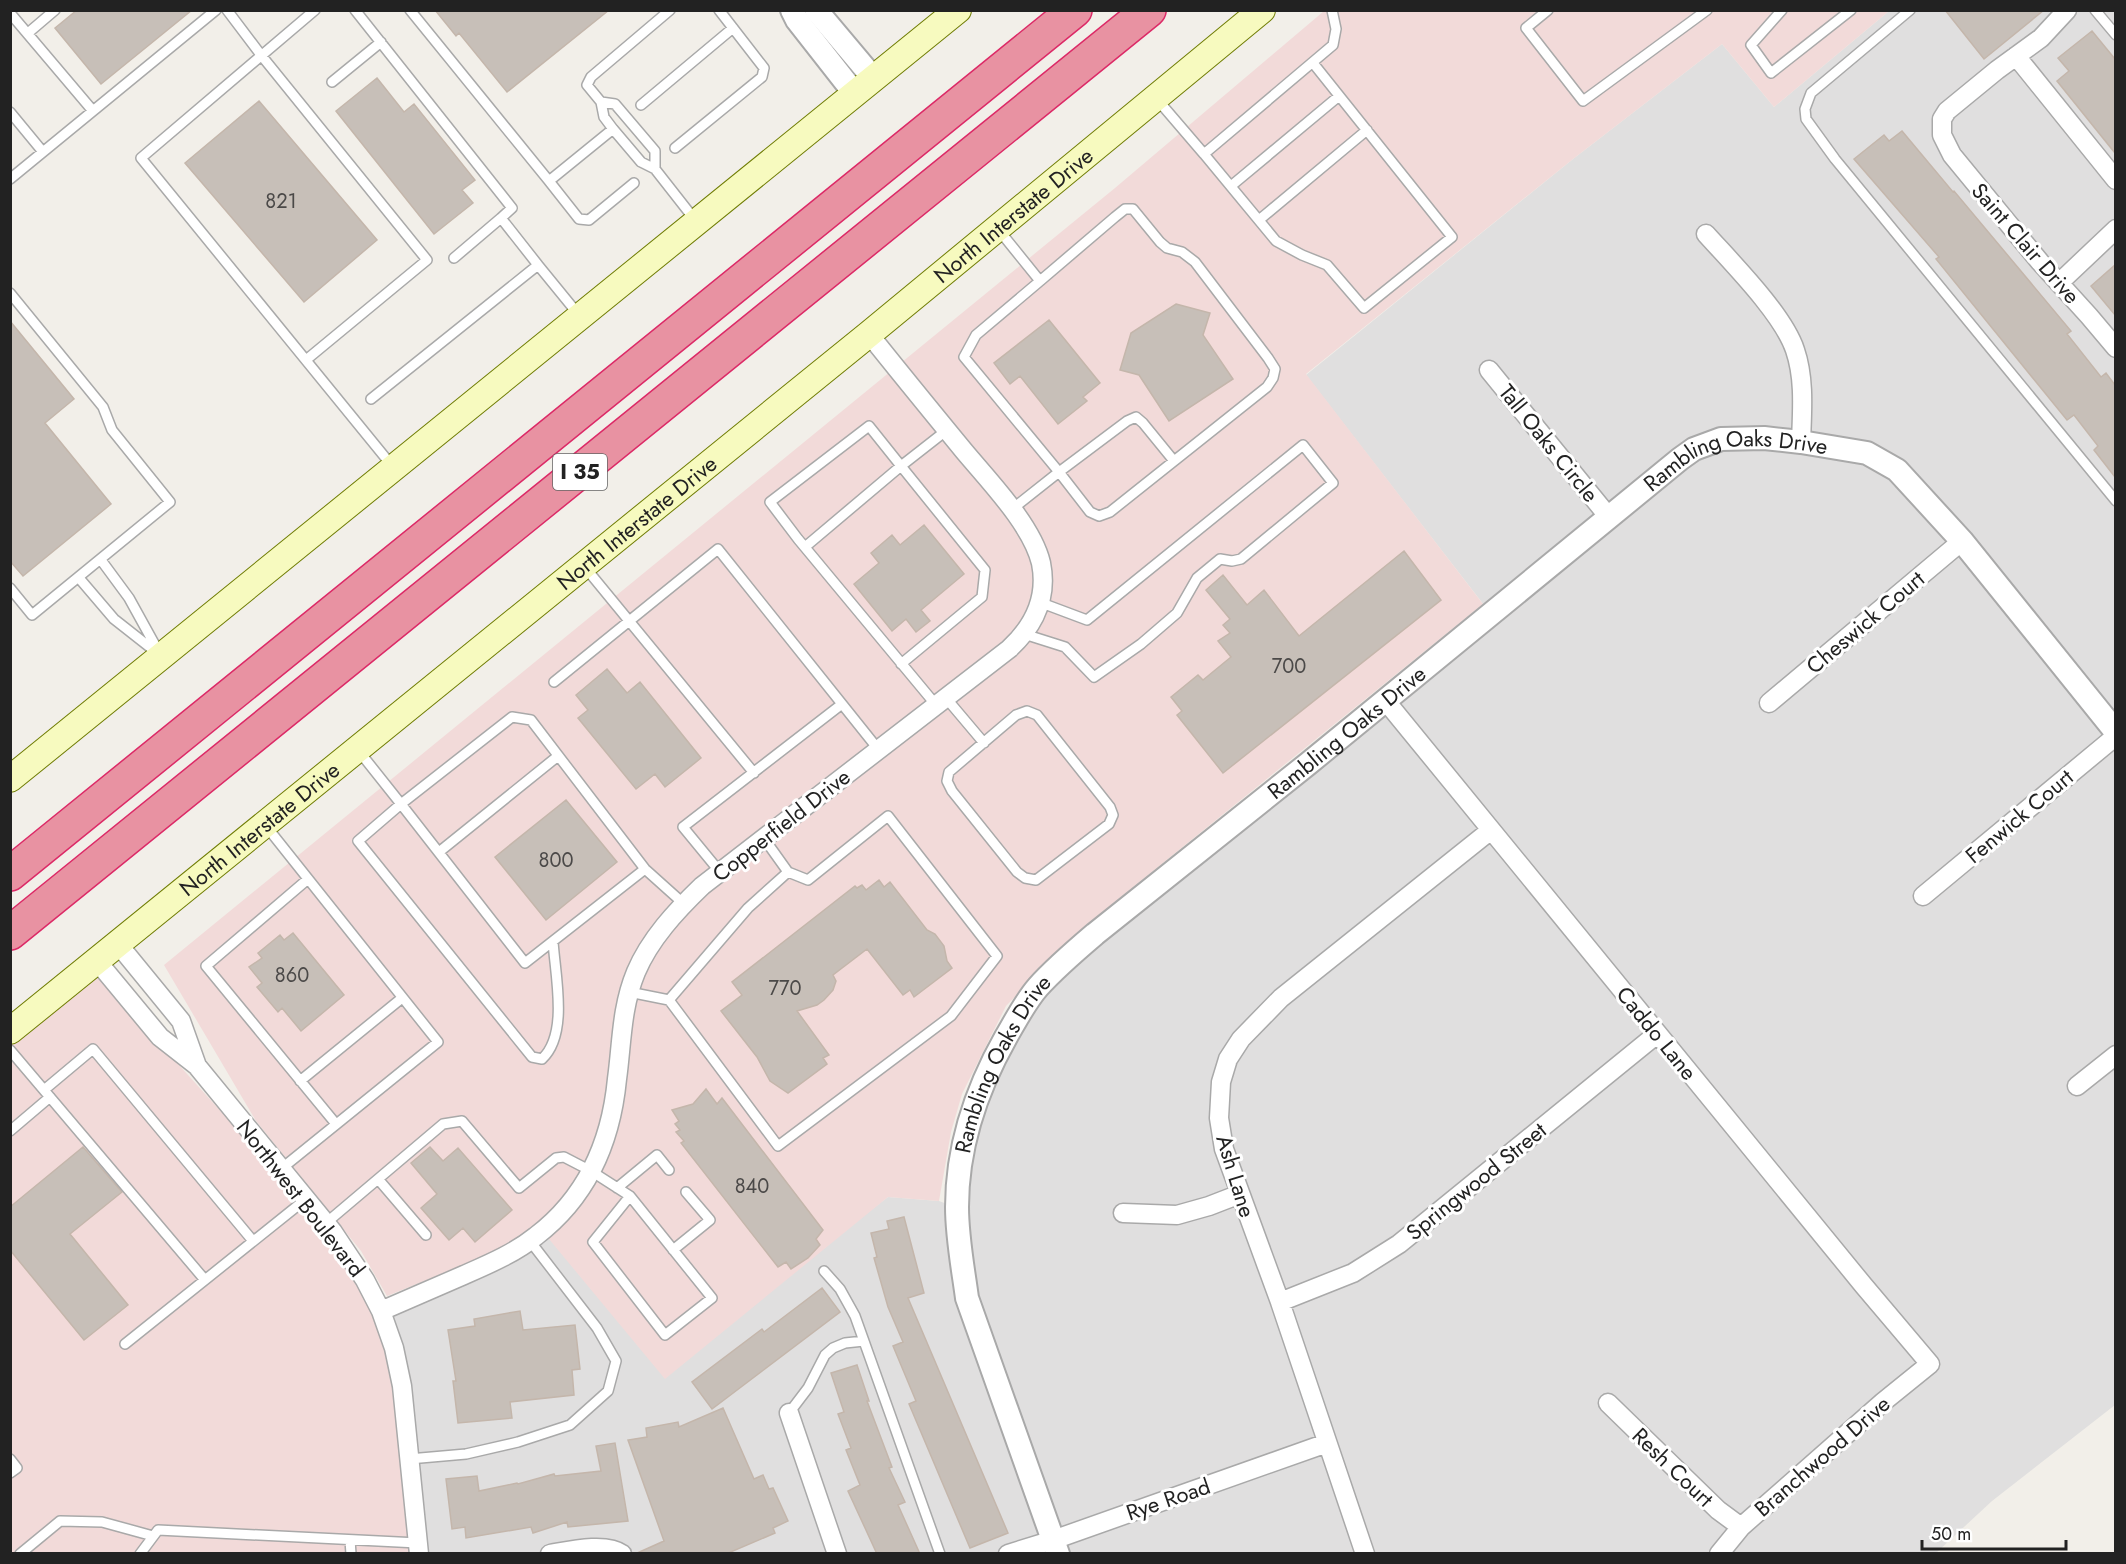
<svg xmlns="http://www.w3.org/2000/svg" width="2126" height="1564" viewBox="0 0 2126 1564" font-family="Jost,sans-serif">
<rect width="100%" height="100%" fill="#f2efe9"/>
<path fill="#e0dfdf" d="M1889 11H2115V1405L1992 1501 1936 1553H425L397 1333 392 1310 544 1233 850 1226 888 1197 939 1201 960 1209 977 1109 1041 992 1494 618 1306 375 1573 159 1722 44 1774 107Z"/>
<path fill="#f2dad9" d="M1324 11H1889L1774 107 1722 44 1573 159 1306 374 1483 604 1085 926 1006 1006 962 1094 951 1132 939 1201 888 1197 665 1379 539 1227 496 1252 387 1296 361 1251 256 1121 164 965 1115 188Z
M94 971 263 1158 350 1270 366 1300 380 1332 394 1386 410 1553 11 1554V1039Z"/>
<path fill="#c7bfb8" stroke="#c4b6ab" stroke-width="1.5" d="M77 10H192L101 84 55 28Z
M435 10H609L507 92 459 33 456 36Z
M1945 10H2044L1984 59Z
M2092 31 2115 59V153L2057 81 2069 71 2058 58Z
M377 78 404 112 414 104 475 180 462 190 473 203 434 234 336 111Z
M259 101 377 240 304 302 185 163Z
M1902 131 1953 192 1954 191 2071 331 2067 334 2101 377 2106 373 2115 385V477L2094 450 2098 446 2074 415 2067 420 1936 259 1939 257 1854 159 1884 135 1889 141Z
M2115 265V315L2091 286Z
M1176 304 1210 313 1203 335 1233 379 1169 421 1139 375 1120 370 1131 333Z
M1049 320 1100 383 1083 397 1087 401 1058 424 1020 376 1010 384 994 363Z
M10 321 74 399 45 423 111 504 23 576 10 561Z
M924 525 964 574 921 610 930 621 916 632 906 619 892 631 854 584 879 563 871 553 892 535 900 545Z
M1404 551 1441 600 1223 773 1177 715 1182 711 1171 697 1198 675 1203 680 1231 657 1218 641 1230 633 1223 625 1230 619 1206 590 1223 575 1247 605 1264 590 1299 636Z
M607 669 627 693 640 682 701 758 665 787 655 774 636 789 578 718 588 710 576 695Z
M566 800 617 862 546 920 495 857Z
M879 880 884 887 890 882 927 930 935 934 944 946 947 961 952 968 914 997 910 990 903 995 867 949 833 975 836 981 833 990 824 1000 817 1005 797 1011 829 1055 823 1058 827 1064 788 1093 770 1081 757 1057 721 1011 742 995 732 982 855 886 857 888 862 885 866 890Z
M293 933 344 995 301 1031 282 1008 278 1012 257 987 262 983 249 967 262 958 258 953 280 935 284 940Z
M706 1089 717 1104 722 1098 823 1230 816 1239 820 1245 808 1258 791 1269 786 1262 778 1267 681 1143 684 1141 676 1132 680 1130 675 1124 679 1121 672 1110 693 1104Z
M83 1147 122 1192 70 1234 128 1305 84 1340 10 1250V1207Z
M430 1147 443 1161 458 1148 512 1210 475 1242 463 1228 449 1240 421 1208 437 1194 411 1163Z
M904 1217 924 1293 908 1298 1008 1533 970 1548 909 1404 916 1401 893 1346 903 1342 888 1307 874 1258 877 1257 871 1233 889 1229 887 1221Z
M822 1288 840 1312 712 1409 692 1382 762 1329 764 1332Z
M520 1311 523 1330 575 1325 580 1369 572 1370 574 1395 510 1402 512 1418 458 1423 453 1381H456L448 1330 475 1326 474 1319Z
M857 1365 869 1401H867L892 1467 889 1468 905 1502 898 1505 920 1554H877L848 1491 860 1485 846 1450 851 1448 838 1414 844 1412 831 1373Z
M723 1408 754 1479 763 1475 769 1489 773 1488 788 1521 773 1528 775 1533 726 1554H635L664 1541 628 1440 647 1437 646 1428 678 1422 679 1427Z
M615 1443 628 1521 568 1527 567 1522 533 1533 531 1527 466 1538 465 1527 452 1529 446 1479 477 1476 479 1491 517 1483 518 1484 554 1474 555 1476 601 1471 596 1446Z"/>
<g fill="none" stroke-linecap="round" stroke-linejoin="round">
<g stroke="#a9a9a9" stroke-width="12">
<path id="service" d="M227 10 261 55 427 260 306 360
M315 10 141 158 393 467
M355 10 512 208 501 218 538 265 371 399
M410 10 549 181 613 129
M1548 10 1526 28 1583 101 1707 10
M1782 10 1751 45 1771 73 1851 10
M1910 10 1811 93 1805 109 1806 119 1835 159 2116 501
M2095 10 2116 35
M10 13 93 111
M28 33 55 10
M332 82 381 42
M1156 98 1204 154 1333 45 1336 29 1332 10
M601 102 587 85 591 77 670 10
M641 105 733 28
M10 112 43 152
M675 148 762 77 764 68 719 10
M1204 154 1276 241 1302 255 1327 265 1364 308 1452 237 1313 63
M655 169V151L615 104 601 102 604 117 613 129 641 162 655 169 695 220
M10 179 216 10
M549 181 579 219 589 220 634 183
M1231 186 1339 96
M1259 220 1367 130
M998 229 1040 281 976 335 964 357 1059 472 1011 510
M454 258 501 218
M538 265 578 314
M1040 281 1115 217 1125 209H1133L1160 242 1167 248 1182 252 1195 262 1268 358 1275 369 1273 378 1267 387 1110 512 1099 516 1090 512 1059 472 1127 421 1136 417 1143 423 1174 461
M10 293 103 407 112 430 170 502 32 615 10 588
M805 547 901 466 985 570 982 597 901 664
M584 566 754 773
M79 578 114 619 161 656 129 598 101 560
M1024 634 1065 647 1094 677 1141 644 1177 613 1197 578 1220 559 1232 561 1241 559 1333 483 1303 445 1087 620 1039 602
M554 682 718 549 842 704
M946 698 984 743
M936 705 798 539 770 502 869 426 901 466 947 430
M1027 711 1037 715 1110 807 1113 815 1109 824 1036 880 1025 878 1017 872 952 791 947 781 949 772 1016 715Z
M358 750 401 804 512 717 531 720 645 869 684 904
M266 826 438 1042 281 1169
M439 852 558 756
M720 872 683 827 842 704 878 749
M308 879 206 966 336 1124
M553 941C555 975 569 1034 542 1059L532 1057 358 841 401 804 525 963 645 869
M629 992 669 1000 778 1146 951 1016 997 956 888 816 808 880 788 872 763 837
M669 1000 748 908 788 872
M10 1050 205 1280
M300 1081 402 998
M44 1090 93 1049 253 1241
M10 1131 50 1097
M378 1179 426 1235
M617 1188 657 1155 669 1170
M326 1223 443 1124 462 1121 519 1188 556 1158 564 1157 591 1171 630 1196 712 1298 665 1335 593 1242 630 1196
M673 1250 710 1220 686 1192
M824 1271 840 1289 855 1316 940 1554
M125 1344 306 1199
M789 1413 808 1388 825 1355 833 1348 845 1343 864 1341
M10 1459 17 1468 10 1473
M409 1459 466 1454 518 1442 570 1425 608 1391 616 1361 597 1328 530 1241
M350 1540 351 1554
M20 1554 60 1521 102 1522 153 1536
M140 1554 158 1530 418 1543"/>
</g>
<g stroke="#a9a9a9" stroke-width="21">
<path id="minor" d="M2067 10 2041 38 1997 70 1947 111 1942 119V135L1952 155 2040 262 2089 316 2116 348
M2016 56 2116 180
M1706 234C1732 263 1783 314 1795 350 1805 379 1802 412 1801 442
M2059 283 2116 229
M1489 370 1608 516
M1385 700 1864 1286 1930 1364 1883 1402 1741 1527 1719 1554
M1769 703 1962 541
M1923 896 2116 736
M118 944 181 1021 197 1066
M97 961 160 1037 197 1066 333 1232 365 1280 381 1311 394 1348 402 1386 419 1554
M2077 1086 2116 1055
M1123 1213 1177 1215 1209 1206 1240 1194
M1280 1302 1353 1273 1399 1244 1657 1034
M381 1311C409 1299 436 1287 464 1275 489 1264 515 1253 536 1236 587 1197 611 1142 617 1079 622 1043 621 1008 636 972 650 939 676 911 702 886L1009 649C1034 626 1048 598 1041 563 1032 525 989 481 964 451 932 412 900 373 869 334
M1608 1403 1718 1510 1741 1527
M789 1413 837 1554
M550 1554C568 1551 606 1542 622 1554
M1008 1554 1053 1540 1327 1443
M1365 1554 1280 1302 1224 1149 1219 1118 1221 1082 1228 1059 1241 1039 1281 998 1491 830"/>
</g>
<g stroke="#a9a9a9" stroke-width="26">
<g id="tertiary">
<path d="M792 10 797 20 855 94"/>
<path d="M816 10 874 79"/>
<path id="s1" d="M1058 1554 967 1298C963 1268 957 1238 957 1207 957 1146 976 1090 1006 1037 1016 1020 1025 1002 1038 987 1055 968 1075 951 1095 934L1309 763 1680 459 1694 449 1721 439 1764 438 1801 442 1867 453 1897 470 1962 541 2116 732"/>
</g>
</g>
<g stroke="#707d05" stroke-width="28">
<g id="secondary">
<path d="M10 779 958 10"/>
<path id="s2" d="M10 1031 869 334 1262 10"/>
</g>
</g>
<g stroke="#dc2a67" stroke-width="36">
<path id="motorway" d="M10 874 1075 10
M10 933 1149 10"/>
</g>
<use href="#service" stroke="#fff" stroke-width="9"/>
<use href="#minor" stroke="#fff" stroke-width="18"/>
<use href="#tertiary" stroke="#fff" stroke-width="22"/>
<use href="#secondary" stroke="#f7fabf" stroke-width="26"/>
<use href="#motorway" stroke="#e892a2" stroke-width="33"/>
</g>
<g text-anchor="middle" stroke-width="6" stroke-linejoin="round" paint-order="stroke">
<g font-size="20" fill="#4b4948">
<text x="281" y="208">821</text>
<text x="1289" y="673">700</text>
<text x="556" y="867">800</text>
<text x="292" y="982">860</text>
<text x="785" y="995">770</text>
<text x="752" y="1193">840</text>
</g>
<rect fill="#fff" stroke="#646464" stroke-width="1.5" x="553" y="454" width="54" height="36" rx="4.5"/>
<g font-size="21" font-weight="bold" fill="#222">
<text x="580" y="479">I 35</text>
</g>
<g font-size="22" fill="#222" stroke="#fff">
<text dy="8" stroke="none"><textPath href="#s2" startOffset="1293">North Interstate Drive</textPath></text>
<text transform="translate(2026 243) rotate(49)" y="8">Saint Clair Drive</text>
<text transform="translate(1549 443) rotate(51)" y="8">Tall Oaks Circle</text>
<text dy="8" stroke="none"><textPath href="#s1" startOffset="1488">Rambling Oaks Drive</textPath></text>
<text dy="8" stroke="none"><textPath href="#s2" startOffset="807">North Interstate Drive</textPath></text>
<text transform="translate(1865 622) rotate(-40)" y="8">Cheswick Court</text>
<text dy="8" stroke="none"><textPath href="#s1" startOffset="1002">Rambling Oaks Drive</textPath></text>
<text transform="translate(2019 816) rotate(-40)" y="8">Fenwick Court</text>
<text transform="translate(781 825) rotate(-38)" y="8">Copperfield Drive</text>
<text dy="8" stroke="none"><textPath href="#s2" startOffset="321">North Interstate Drive</textPath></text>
<text transform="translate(1657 1033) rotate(51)" y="8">Caddo Lane</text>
<text dy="8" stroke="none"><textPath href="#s1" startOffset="516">Rambling Oaks Drive</textPath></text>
<text transform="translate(1236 1176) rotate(73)" y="8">Ash Lane</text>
<text transform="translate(1476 1181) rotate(-39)" y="8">Springwood Street</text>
<text transform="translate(301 1198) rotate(52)" y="8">Northwest Boulevard</text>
<text transform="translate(1822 1456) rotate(-41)" y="8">Branchwood Drive</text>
<text transform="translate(1673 1467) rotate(44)" y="8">Resh Court</text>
<text transform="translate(1168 1499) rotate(-19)" y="8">Rye Road</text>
</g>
</g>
<rect width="2126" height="1564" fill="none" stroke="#222222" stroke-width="24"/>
<path d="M1922 1540v9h144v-9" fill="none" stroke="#222222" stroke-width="3"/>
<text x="1931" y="1540" font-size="18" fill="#222222" stroke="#ffffff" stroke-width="4.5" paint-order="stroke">50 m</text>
</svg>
